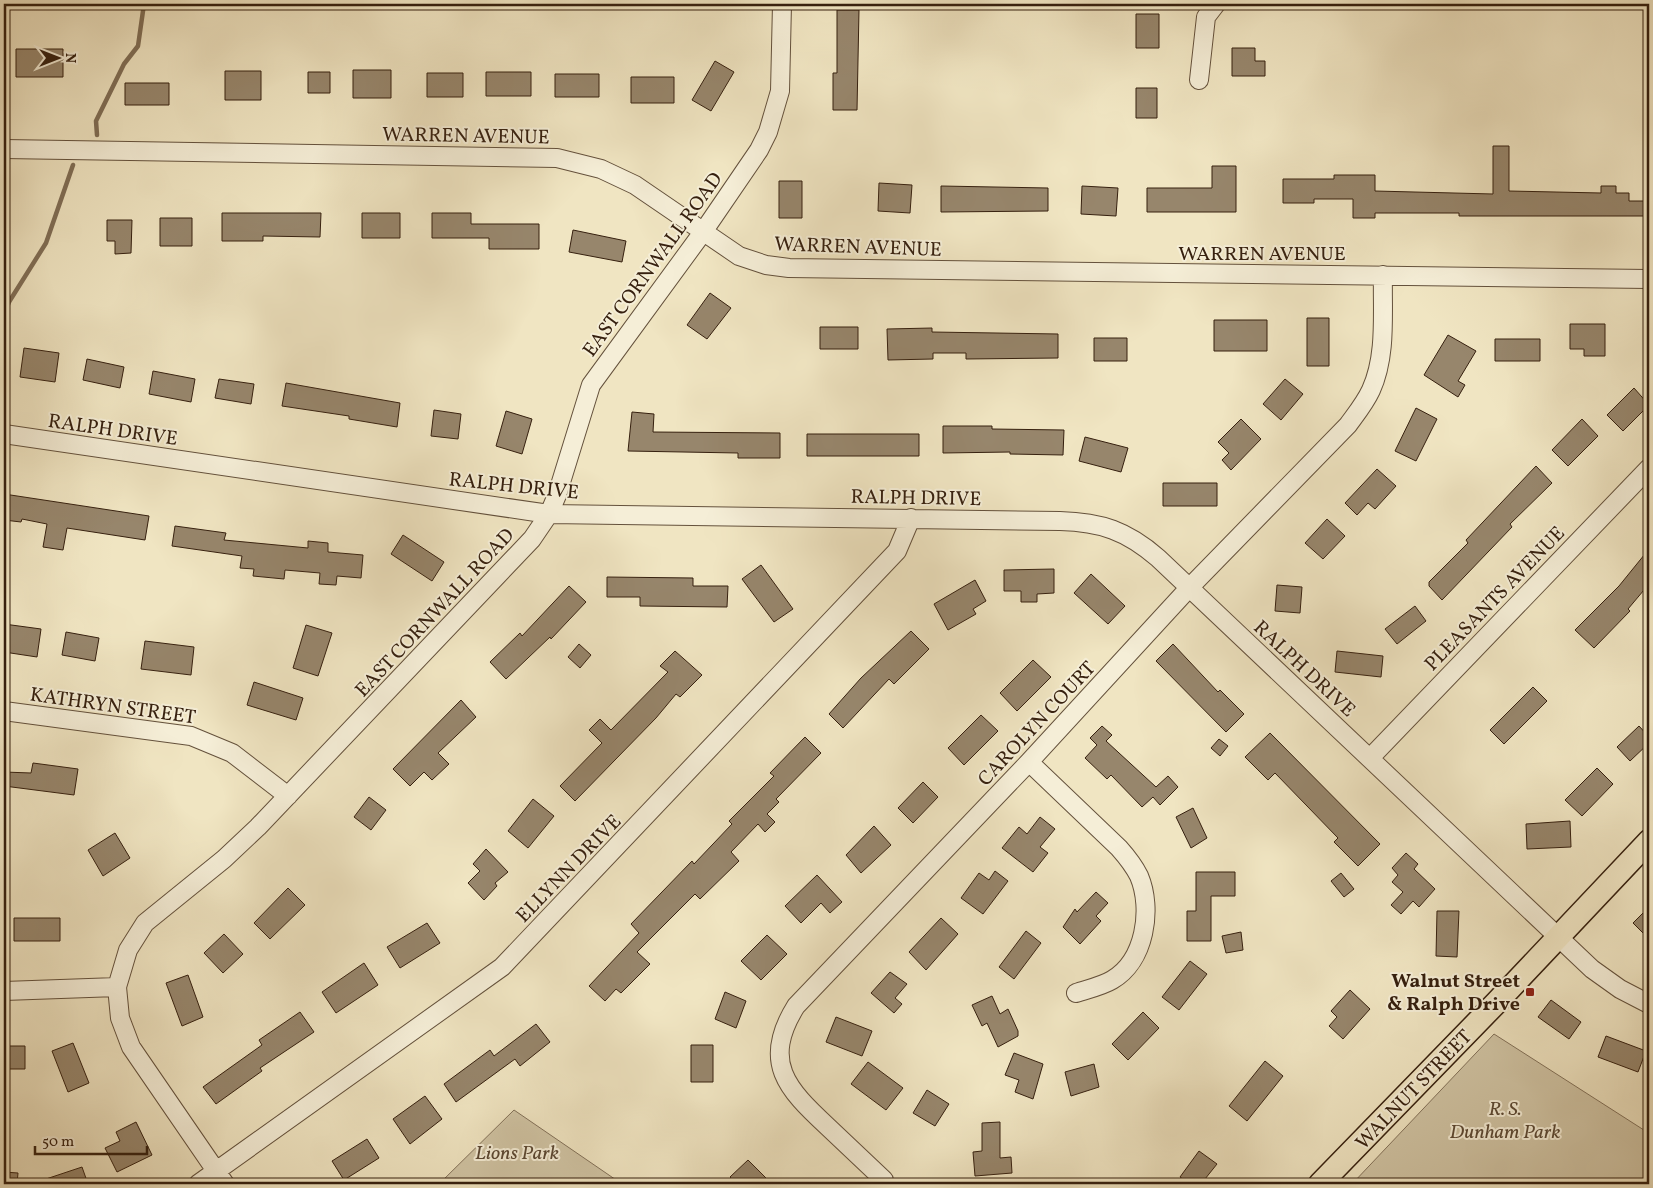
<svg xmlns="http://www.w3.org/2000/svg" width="1653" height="1188" viewBox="0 0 1653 1188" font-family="Vollkorn,serif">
<rect width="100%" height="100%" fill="#f0e5c2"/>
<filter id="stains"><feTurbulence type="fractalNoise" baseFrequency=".004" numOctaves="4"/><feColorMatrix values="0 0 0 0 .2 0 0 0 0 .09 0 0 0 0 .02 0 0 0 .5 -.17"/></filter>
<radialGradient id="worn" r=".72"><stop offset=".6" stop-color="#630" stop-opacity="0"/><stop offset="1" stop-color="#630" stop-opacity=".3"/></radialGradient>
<path fill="#d0c4a4" stroke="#83725a" d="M1494 1034 1647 1132V1184H1352Z
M514 1110 622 1184H439Z"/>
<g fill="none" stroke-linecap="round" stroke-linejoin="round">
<path stroke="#806e56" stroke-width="4.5" d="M97 135 96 121 124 64 138 46 144 4
M4 315 9 302 46 243 73 165"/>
</g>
<path fill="#97866c" stroke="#36200f" d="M837 10H859L857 110H833V73H837Z
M1136 14H1159V48H1136Z
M1232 48H1255V61H1265V76H1232Z
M16 49H63V77H16Z
M715 61 734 72 711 111 692 100Z
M353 70H391V98H353Z
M225 71H261V100H225Z
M308 72H330V93H308Z
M486 72H531V96H486Z
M427 73H463V97H427Z
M555 74H599V97H555Z
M631 77H674V103H631Z
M125 83H169V105H125Z
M1136 88H1157V118H1136Z
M1493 146H1509V191L1601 193V186H1616V193H1629V201H1649V216H1459V213H1375V218H1353V199H1314V203H1283V179H1334V175H1375V191L1493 194Z
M1212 166H1236V212H1147V188H1212Z
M779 181H802V218H779Z
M879 183 912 185 910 213 878 211Z
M941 186 1048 188V211L941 212Z
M1082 186 1118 188 1116 216 1081 214Z
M222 213H321L320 237 263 236V241H222Z
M362 213H400V238H362Z
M432 213H471V224H539V249H489V238H432Z
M160 218H192V246H160Z
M107 220H132L131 253 115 254V241H107Z
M573 230 626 241 622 262 569 252Z
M710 293 731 308 707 339 687 325Z
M1307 318H1329V366H1307Z
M1214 320H1267V351H1214Z
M1570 324H1605V356H1584V349H1570Z
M820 327H858V349H820Z
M932 328V332L1058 334V358L966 359V353H933V359L888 360 887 329Z
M1448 335 1476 351 1458 381 1465 385 1458 397 1424 375Z
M1094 338H1127V361H1094Z
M1495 339H1540V361H1495Z
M24 348 59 353 55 382 20 377Z
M87 359 124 367 120 388 83 380Z
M153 371 195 379 191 402 149 394Z
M219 379 254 384 251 404 215 398Z
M1285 379 1303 394 1281 420 1263 404Z
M286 383 400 403 397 427 349 419V416L282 406Z
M1634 388 1649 405 1623 431 1607 415Z
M1416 408 1437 419 1416 461 1395 451Z
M434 410 461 414 458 439 431 436Z
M506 411 532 419 522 454 496 446Z
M632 412 654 414 653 432 780 433V458H738V453L628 451Z
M1241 419 1261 439 1231 470 1222 460 1229 453 1218 442Z
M1582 419 1598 436 1568 466 1552 450Z
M943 426H992V429L1064 430 1063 455 1010 454V452L943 453Z
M807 434H919V456H807Z
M1085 437 1128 448 1121 472 1079 461Z
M1536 466 1552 483 1510 524 1512 527 1442 600 1429 586V582L1468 543 1466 540Z
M1377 469 1396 486 1375 509 1368 503 1357 515 1345 503Z
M1163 483H1217V506H1163Z
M4 494 149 516 145 540 67 528 63 550 43 547 47 524 22 519 21 522 4 520Z
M1327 519 1345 536 1323 559 1305 543Z
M175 526 226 533 224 540 308 548V541L328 543V552L363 555 361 578 337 576 336 585 319 584 320 573 285 570 284 579 253 576 254 569 240 568 242 556 172 546Z
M403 535 444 562 432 581 391 554Z
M1649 549V584L1628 609 1630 611 1594 648 1575 630 1619 586Z
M761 565 793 609 774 622 742 579Z
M1054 569V593L1037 594V602H1021V591H1004V570Z
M1091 574 1125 606 1108 624 1074 593Z
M607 577 693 578V586H728L727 607 640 606V597H607Z
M975 580 986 601 973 609 976 614 948 630 934 604Z
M1277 585 1302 587 1300 613 1275 611Z
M569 586 586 602 551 639 550 637 506 679 490 662 520 633 522 636Z
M1415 606 1426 621 1397 644 1385 629Z
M4 624 41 629 37 657 4 652Z
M306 625 332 633 318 676 293 668Z
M911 631 929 649 894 684 889 679 843 728 829 714 861 678Z
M66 632 99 638 95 661 62 655Z
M145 641 194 647 191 675 141 669Z
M579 644 591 655 580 668 568 657Z
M1173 644 1218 692 1220 690 1244 714 1226 732 1156 661Z
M675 651 702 675 680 697 676 694 656 718 575 801 560 786 602 743 589 730 600 719 611 730 668 672 660 666Z
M1337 651 1383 656 1381 677 1335 672Z
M1033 660 1051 677 1017 711 1000 693Z
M254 682 303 698 296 720 247 705Z
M1533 687 1547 701 1504 744 1490 730Z
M461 700 476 717 438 753 449 764 432 780 424 772 410 786 393 769Z
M981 715 998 731 964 765 948 748Z
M1102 726 1112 735 1106 741 1156 787 1168 776 1178 787 1160 805 1153 797 1142 807 1111 775 1107 779 1085 758 1097 745 1090 738Z
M1639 726 1649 737V743L1630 761 1617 747Z
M1270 733 1380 844 1358 866 1334 842 1338 838 1275 773 1268 780 1245 757Z
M805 737 821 753 776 799 779 802 767 814 775 822 765 832 758 824 731 852 739 861 700 899 695 894 637 952 650 964 621 993 616 989 605 1001 589 986 639 933 631 924 692 861 694 864 732 824 729 821 774 776 770 773Z
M1219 739 1228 746 1220 756 1211 748Z
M33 763 78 769 74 795 4 786V772L31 773Z
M1597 768 1613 784 1582 816 1565 800Z
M923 782 938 797 913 823 898 808Z
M369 797 386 810 371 830 354 817Z
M533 799 554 816 528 848 508 831Z
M1193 808 1207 838 1191 848 1176 817Z
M1040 817 1055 829 1040 847 1048 853 1033 872 1002 848 1019 827 1027 834Z
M1570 821 1571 847 1527 849 1526 824Z
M874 826 891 845 861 873 846 855Z
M115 833 130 858 103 876 88 850Z
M486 849 508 872 495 883 497 886 484 900 468 883 480 871 473 864Z
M1406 853 1418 864 1414 869 1435 889 1419 907 1413 901 1401 914 1391 905 1403 892 1392 882 1398 875 1392 868Z
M995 871 1008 881 983 914 961 898 979 873 989 880Z
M1196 872H1235V896H1211V941H1187V911H1196Z
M1341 873 1354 889 1344 897 1331 881Z
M817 875 842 902 830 913 821 903 801 923 785 906Z
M288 888 305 905 270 939 254 923Z
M1096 892 1108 903 1096 916 1101 921 1080 944 1063 927 1075 909 1077 912Z
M1649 907V939L1633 923Z
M1437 911H1459L1457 957 1436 956Z
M14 918H60V941H14Z
M941 918 958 934 926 970 909 952Z
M427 923 440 943 400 968 387 947Z
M1026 931 1041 943 1014 979 999 967Z
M1241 932 1243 950 1226 953 1222 936Z
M224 934 243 954 223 973 204 953Z
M767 935 787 954 761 980 741 961Z
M1190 961 1207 974 1179 1010 1162 997Z
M364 963 378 985 336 1013 322 992Z
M890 972 907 984 895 998 902 1004 894 1013 871 993Z
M188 975 203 1017 182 1026 166 983Z
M1350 990 1370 1009 1343 1039 1329 1026 1337 1017 1331 1011Z
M725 992 746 1001 736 1028 715 1019Z
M992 996 1000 1014 1008 1009 1018 1031V1036L998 1047 987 1023 982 1026 972 1005Z
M1551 1000 1581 1022 1569 1039 1538 1017Z
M300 1012 314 1032 260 1068 262 1071 216 1104 203 1087 262 1045 259 1040Z
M1143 1012 1159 1028 1128 1060 1112 1044Z
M836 1017 872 1031 862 1056 826 1042Z
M536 1024 550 1042 520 1066 515 1059 456 1102 444 1084 490 1050 494 1056Z
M1606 1036 1646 1051 1638 1072 1598 1057Z
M73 1043 89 1083 68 1092 52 1051Z
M691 1045H713V1082H691Z
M4 1046H25V1069H4Z
M1014 1053 1043 1064 1033 1099 1015 1092 1019 1080 1005 1075Z
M1265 1061 1283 1076 1247 1121 1229 1106Z
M868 1062 903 1088 886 1110 851 1084Z
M1094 1064 1099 1087 1071 1096 1065 1072Z
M927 1090 949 1104 935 1126 913 1113Z
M425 1096 442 1119 410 1144 393 1119Z
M136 1122 152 1155 117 1172 105 1148 120 1141 116 1132Z
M1000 1122V1158L1011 1157 1012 1173 975 1176 973 1152 982 1151V1123Z
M367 1139 379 1158 344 1180 332 1161Z
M1199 1151 1217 1164 1201 1184H1190L1180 1177Z
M748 1160 772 1184H737L730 1177Z
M82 1167 88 1184H38L37 1182Z
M4 1172 18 1173 17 1184H4Z"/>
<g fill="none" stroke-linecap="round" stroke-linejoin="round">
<g stroke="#64513c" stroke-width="20">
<path id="minor" d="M1199 80 1206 17 1216 4
M4 149 557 158 601 169 635 185 739 256 766 265 789 268 1649 279
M4 434 549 514 1060 521C1101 522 1127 531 1158 558L1592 969 1620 989 1649 1004
M4 711 191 736 232 753 288 796
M1370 758 1649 468
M1029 762 1119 848C1127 857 1134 866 1139 876 1153 909 1145 961 1112 980 1102 986 1088 989 1076 993
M4 991 117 987
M884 1180C865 1162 847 1145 828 1127 787 1089 761 1062 796 1006L1029 762 1189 588 1348 425C1356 414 1365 403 1371 390 1387 355 1382 312 1383 275
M198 1184 502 967 897 551 911 518
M225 1184 131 1047 120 1018 117 987 128 950 145 923 224 859 258 827 532 539 549 514 557 495 591 385 703 232 759 150 768 132 780 91 782 4"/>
</g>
<g stroke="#36200f" stroke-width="25">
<path id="major" d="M1320 1184 1496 1003 1649 841"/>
</g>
<use href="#minor" stroke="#f5eed7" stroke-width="18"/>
<use href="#major" stroke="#f0e5c2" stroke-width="22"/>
</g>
<rect fill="#8f2418" stroke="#f5eed7" stroke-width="2" x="1525" y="987" width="10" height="10" rx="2.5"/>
<g text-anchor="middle" stroke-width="4" stroke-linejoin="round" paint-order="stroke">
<g font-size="20" fill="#36200f" stroke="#f5eed7">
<text transform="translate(466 135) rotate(1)" y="7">WARREN AVENUE</text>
<text transform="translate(858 246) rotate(2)" y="7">WARREN AVENUE</text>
<text x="1262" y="260">WARREN AVENUE</text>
<text transform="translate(652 264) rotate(-54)" y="7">EAST CORNWALL ROAD</text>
<text transform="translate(113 429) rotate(8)" y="7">RALPH DRIVE</text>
<text transform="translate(514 485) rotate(6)" y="7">RALPH DRIVE</text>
<text transform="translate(916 497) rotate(1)" y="7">RALPH DRIVE</text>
<text transform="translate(1494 598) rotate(-46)" y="7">PLEASANTS AVENUE</text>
<text transform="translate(434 612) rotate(-47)" y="7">EAST CORNWALL ROAD</text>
<text transform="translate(1305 668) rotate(43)" y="7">RALPH DRIVE</text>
<text transform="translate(113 705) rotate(8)" y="7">KATHRYN STREET</text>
<text transform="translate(1036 723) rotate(-47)" y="7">CAROLYN COURT</text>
<text transform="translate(568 868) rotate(-46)" y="7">ELLYNN DRIVE</text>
<text transform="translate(1413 1089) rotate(-46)" y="7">WALNUT STREET</text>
</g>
<g font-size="20" font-weight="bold" fill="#36200f" stroke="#f5eed7" text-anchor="end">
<text x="1520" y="987">Walnut Street<tspan x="1520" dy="23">&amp; Ralph Drive</tspan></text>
</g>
<g font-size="20" font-style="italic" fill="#5c4934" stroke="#f5eed7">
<text x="1505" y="1115">R. S.<tspan x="1505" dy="23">Dunham Park</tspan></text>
<text x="517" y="1159">Lions Park</text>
</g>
</g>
<rect width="1653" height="1188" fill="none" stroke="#f0e5c2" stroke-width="20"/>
<rect x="5" y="5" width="1643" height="1178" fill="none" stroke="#36200f" stroke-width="2.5"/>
<rect x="10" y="10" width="1633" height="1168" fill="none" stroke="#36200f"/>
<g transform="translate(58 58) rotate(90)" stroke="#f5eed7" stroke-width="4" paint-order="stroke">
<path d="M0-4L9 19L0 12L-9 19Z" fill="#36200f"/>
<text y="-8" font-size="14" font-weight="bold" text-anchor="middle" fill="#36200f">N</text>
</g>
<path d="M35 1146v8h112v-8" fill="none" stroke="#36200f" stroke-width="2.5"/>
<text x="42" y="1146" font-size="15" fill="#36200f" stroke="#f5eed7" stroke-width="4" paint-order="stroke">50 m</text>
<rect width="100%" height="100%" filter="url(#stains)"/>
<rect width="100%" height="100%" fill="url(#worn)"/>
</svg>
